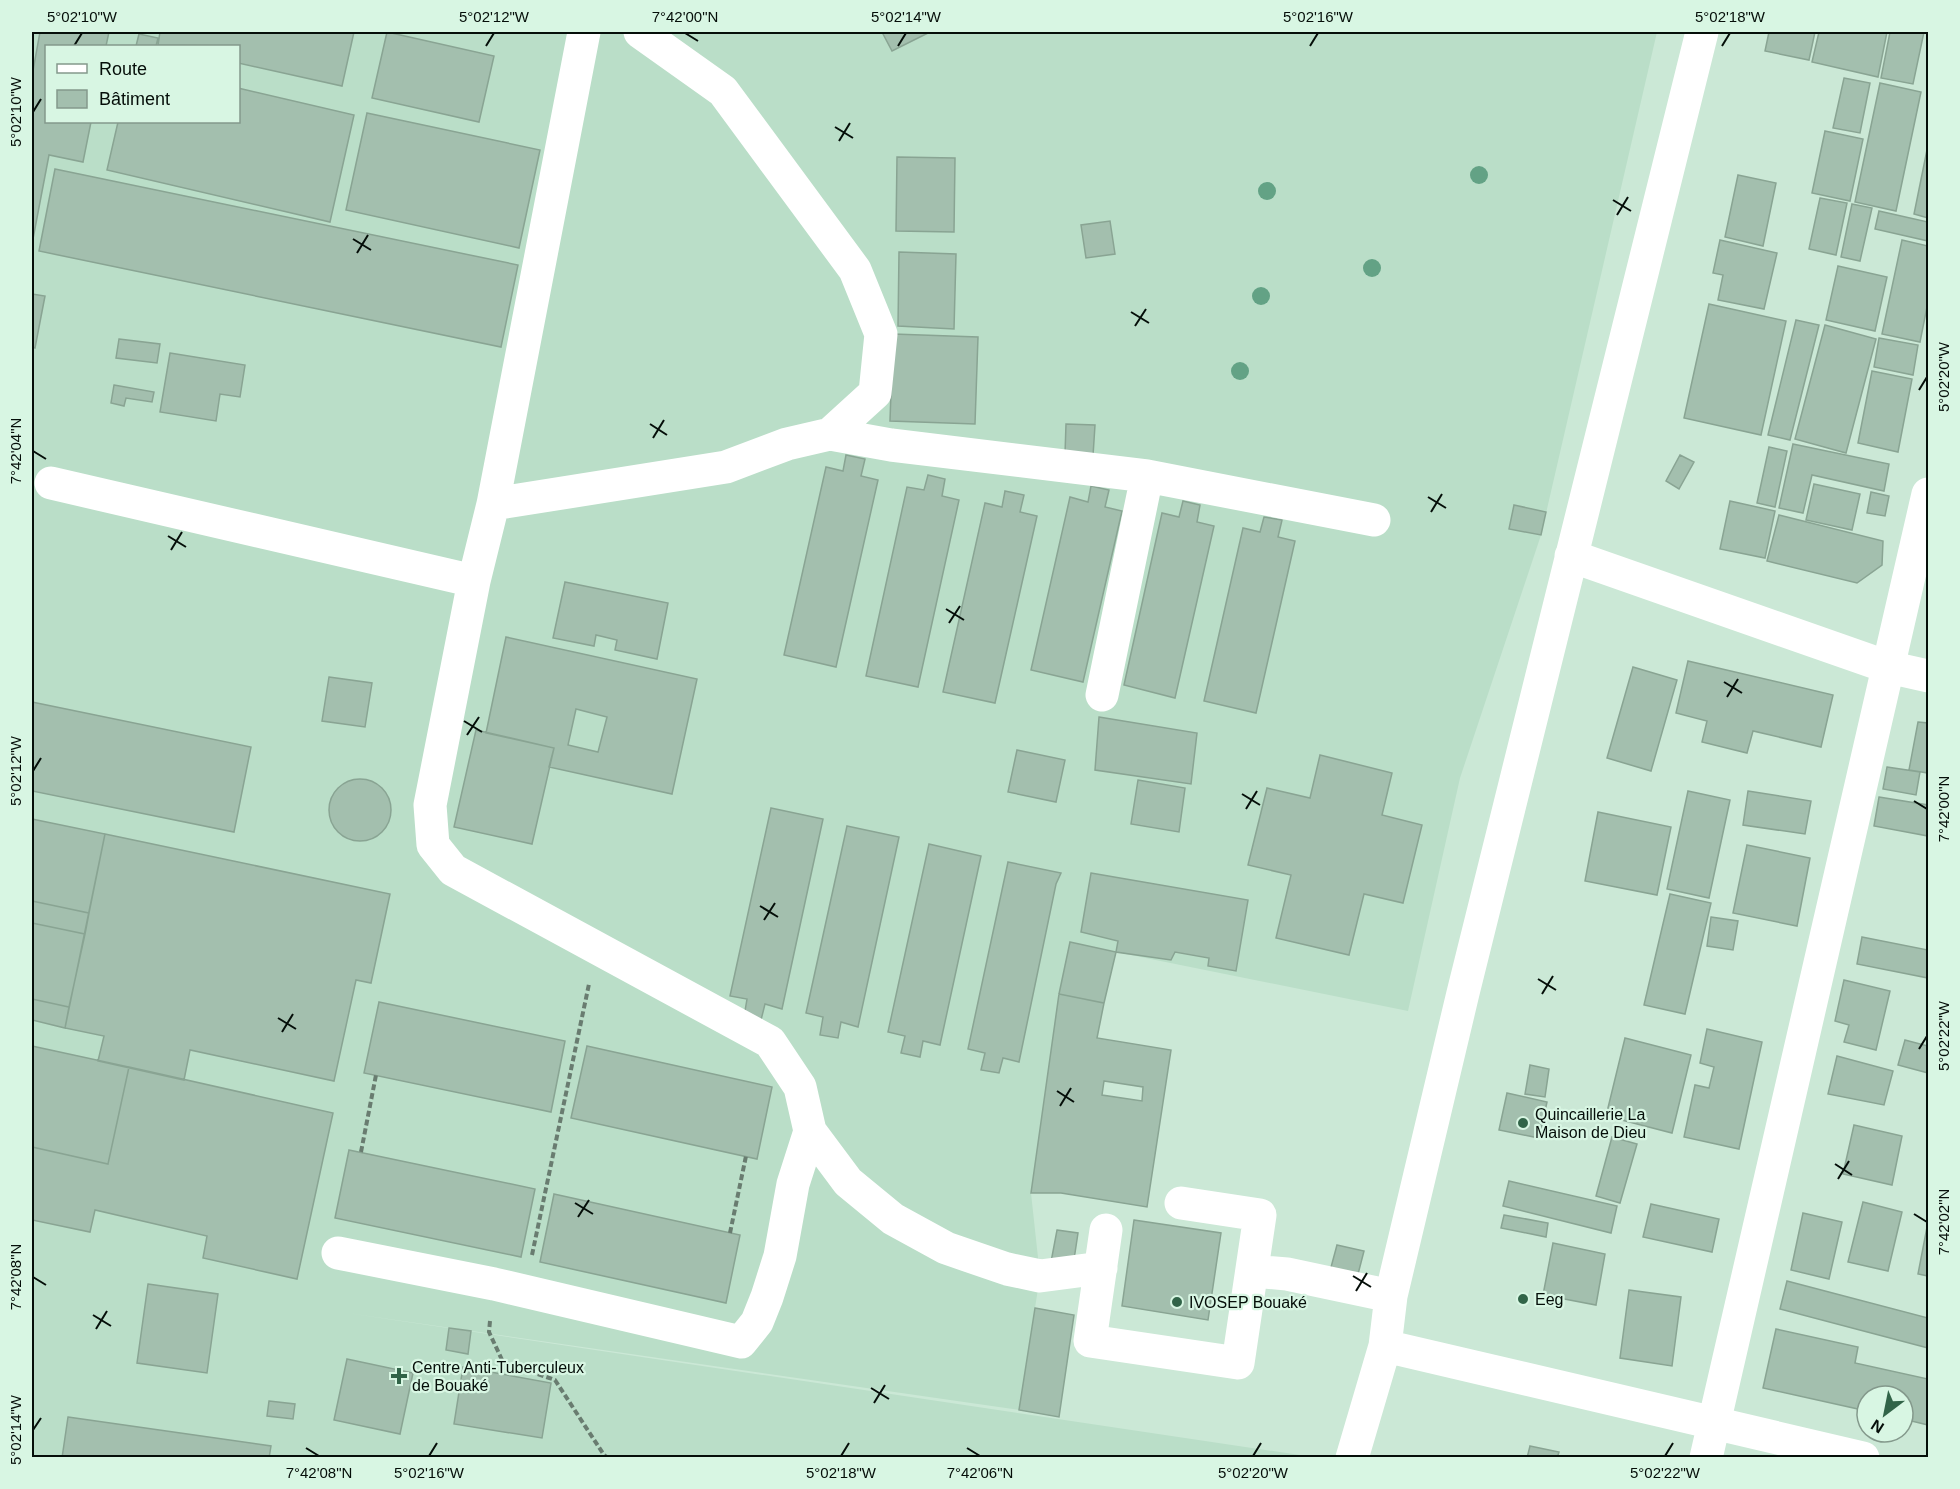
<svg xmlns="http://www.w3.org/2000/svg" width="1960" height="1489" viewBox="0 0 1960 1489" font-family="Arial,sans-serif">
<rect width="100%" height="100%" fill="#cbe8d6"/>
<path fill="#badec8" fill-rule="evenodd" d="M32 32H1657L1541 535 1460 778 1408 1011 1116 952 1104 1003 1059 994 1031 1193 1040 1276 1019 1410 347 1313 1313 1457H32ZM46 46H238V122H46Z"/>
<path fill="#a3bfae" stroke="#89a493" stroke-width="1.5" fill-rule="evenodd" d="M40 32H109L106 46H46V122H91L83 162 49 155 32 244V76Z
M160 32H354L342 86 238 63V46L158 45Z
M387 32 494 56 479 122 372 98Z
M882 32H930L892 51Z
M1769 32H1815L1809 60 1765 51Z
M1819 32H1887L1878 77 1812 62Z
M1890 32H1924L1913 84 1881 78Z
M139 34 158 38 156 46H136Z
M1844 78 1870 83 1860 133 1833 128Z
M1880 83 1921 92 1896 211 1855 202Z
M238 88 354 115 330 222 107 170 118 122H238Z
M367 113 540 150 519 248 346 210Z
M1825 131 1863 139 1850 201 1812 193Z
M1928 145V218L1914 214Z
M897 157 955 158 954 232 896 231Z
M55 169 518 265 501 347 39 251Z
M1738 175 1776 183 1763 246 1725 237Z
M1820 198 1847 203 1836 255 1809 249Z
M1852 204 1872 208 1860 261 1841 257Z
M1879 211 1928 222V241L1875 229Z
M1110 221 1115 254 1086 258 1081 225Z
M1720 240 1777 253 1764 309 1718 300 1723 275 1713 273Z
M1902 240 1928 246V302L1920 342 1882 334Z
M899 252 956 254 954 329 898 326Z
M1838 266 1887 277 1875 331 1826 320Z
M32 294 45 296 35 348 32 347Z
M1709 304 1786 321 1761 435 1684 418Z
M1796 320 1819 325 1790 440 1768 435Z
M1825 325 1876 339 1846 453 1795 439Z
M893 334 978 337 975 424 890 421Z
M1879 338 1918 345 1913 375 1874 367Z
M119 339 160 344 157 363 116 358Z
M170 353 245 365 240 397 220 394 216 421 160 412Z
M1872 371 1912 379 1898 452 1858 443Z
M114 385 154 392 152 402 126 398 124 406 111 403Z
M1066 424 1095 425 1093 456 1065 454Z
M1793 444 1889 464 1884 491 1812 475 1803 513 1779 508Z
M1769 447 1787 451 1775 507 1757 503Z
M846 455 865 459 861 476 878 480 836 667 784 655 826 467 843 471Z
M1680 455 1694 462 1679 489 1666 481Z
M928 475 945 479 942 496 959 500 918 687 866 676 907 487 924 490Z
M1814 484 1860 494 1852 530 1806 520Z
M1091 486 1109 490 1105 507 1122 511 1083 682 1031 670 1070 497 1088 502Z
M1005 491 1024 495 1020 512 1037 516 995 703 943 692 985 503 1002 507Z
M1871 492 1889 496 1885 516 1867 513Z
M1183 501 1200 505 1197 522 1214 526 1175 698 1124 685 1162 513 1179 517Z
M1730 501 1775 511 1765 558 1720 549Z
M1514 505 1546 512 1541 535 1509 529Z
M1779 515 1883 541 1882 565 1857 583 1767 561Z
M1264 517 1282 520 1278 537 1295 541 1256 713 1204 701 1243 528 1260 532Z
M565 582 668 603 657 659 615 650 617 640 596 635 594 646 553 638Z
M506 637 697 679 672 794 549 767 554 748 486 733ZM576 709 607 717 598 752 568 745Z
M1688 661 1833 695 1821 747 1753 731 1747 753 1702 742 1707 721 1676 713Z
M1633 667 1677 680 1651 771 1607 758Z
M329 677 372 683 365 727 322 721Z
M32 702 251 747 234 832 32 791Z
M1099 717 1197 733 1191 784 1095 770Z
M1918 722 1928 723V773L1909 770Z
M476 730 554 748 532 844 454 827Z
M1017 750 1065 760 1056 802 1008 792Z
M1320 755 1392 773 1382 815 1422 825 1403 903 1364 894 1349 955 1276 938 1291 875 1248 865 1267 788 1310 798Z
M1887 767 1920 772 1916 795 1883 789Z
M329 810a31 31 0 1 1 62 0a31 31 0 1 1-62 0Z
M1138 780 1185 788 1179 832 1131 824Z
M1688 791 1730 800 1709 898 1667 889Z
M1748 791 1811 801 1805 834 1743 825Z
M1879 797 1928 805V836L1874 826Z
M771 808 823 819 782 1009 765 1004 761 1020 744 1017 747 999 730 996Z
M1598 812 1671 827 1657 895 1585 881Z
M32 819 105 834 89 913 32 901Z
M847 826 899 837 858 1027 841 1022 838 1038 820 1035 823 1017 806 1013Z
M105 834 390 894 371 983 356 980 334 1081 190 1050 184 1080 98 1061 104 1036 65 1028Z
M929 844 981 856 940 1045 923 1041 920 1057 901 1053 905 1036 888 1032Z
M1747 845 1810 858 1797 926 1733 913Z
M1008 862 1061 873 1056 884 1019 1062 1003 1058 999 1073 981 1070 985 1053 968 1049Z
M1091 873 1248 900 1236 971 1208 966 1209 958 1175 952 1171 960 1116 952 1118 941 1081 932Z
M1670 894 1711 903 1685 1014 1644 1005Z
M32 901 89 913 85 934 32 923Z
M1711 917 1738 921 1733 950 1707 946Z
M32 923 85 934 69 1007 32 999Z
M1862 937 1928 950V978L1857 964Z
M1070 942 1116 952 1104 1003 1059 994Z
M1844 980 1890 991 1876 1050 1844 1042 1849 1025 1835 1021Z
M1059 994 1104 1003 1097 1038 1171 1050 1147 1207 1061 1193H1031ZM1104 1081 1143 1087 1142 1101 1102 1095Z
M32 999 69 1007 65 1028 32 1020Z
M379 1002 565 1041 551 1112 364 1073Z
M1707 1029 1762 1042 1739 1149 1684 1137 1695 1085 1709 1088 1714 1067 1700 1063Z
M1625 1038 1691 1055 1672 1133 1606 1116Z
M1905 1040 1928 1046V1073L1898 1065Z
M32 1046 129 1067 108 1164 32 1147Z
M587 1046 772 1087 757 1159 571 1118Z
M1837 1056 1893 1071 1884 1105 1828 1094Z
M1530 1065 1549 1069 1545 1097 1525 1094Z
M129 1067 333 1113 297 1279 203 1258 207 1236 95 1210 90 1232 32 1220V1147L108 1164Z
M1507 1093 1547 1102 1539 1138 1499 1130Z
M1854 1125 1902 1136 1892 1185 1843 1174Z
M1612 1137 1637 1144 1620 1203 1596 1196Z
M349 1150 535 1189 521 1257 335 1218Z
M1509 1181 1617 1206 1611 1233 1503 1206Z
M554 1194 740 1235 726 1303 540 1262Z
M1863 1202 1902 1212 1888 1271 1848 1262Z
M1651 1204 1719 1219 1712 1252 1643 1237Z
M1803 1213 1842 1222 1829 1279 1791 1270Z
M1504 1215 1548 1223 1546 1237 1501 1228Z
M1134 1220 1221 1233 1208 1320 1122 1306Z
M1928 1222V1276L1918 1274Z
M1057 1230 1078 1233 1073 1266 1051 1262Z
M1553 1243 1605 1254 1596 1305 1543 1295Z
M1337 1245 1364 1251 1357 1278 1330 1271Z
M1787 1281 1928 1318V1348L1780 1309Z
M148 1284 218 1294 207 1373 137 1363Z
M1629 1290 1681 1297 1672 1366 1620 1358Z
M1035 1308 1074 1315 1059 1417 1019 1410Z
M449 1328 471 1331 468 1354 446 1350Z
M1776 1329 1858 1347 1855 1363 1928 1379V1425L1903 1419V1396H1867V1411L1763 1388Z
M347 1359 413 1373 400 1434 334 1420Z
M463 1367 551 1383 542 1438 454 1424Z
M269 1401 295 1404 293 1419 267 1416Z
M68 1417 271 1446 269 1458H62Z
M1530 1446 1559 1452 1557 1458H1527Z"/>
<g fill="none" stroke-linecap="round" stroke-linejoin="round">
<path stroke="#697c70" stroke-width="4" stroke-dasharray="6 3" stroke-linecap="butt" d="M361 1152 376 1075
M730 1233 746 1156
M532 1255 589 984
M490 1321 489 1332 503 1362 555 1380 604 1455 608 1458"/>
<path stroke="#fff" stroke-width="33" d="M830 434 891 445 1147 476 1374 520
M51 483 474 581
M493 504 726 467 787 444 830 434 875 393 881 334 855 270 723 91 640 32
M1571 556 1888 667 1928 676
M1102 695 1147 476
M810 1131 848 1182 893 1219 946 1248 1007 1269 1040 1276 1101 1268
M1106 1230 1090 1341 1238 1363 1260 1215 1181 1203
M338 1253 494 1284 741 1342 757 1322 767 1297 780 1256 793 1184 810 1131 800 1087 770 1042 453 870 433 845 430 805 474 581 493 504 584 32
M1252 1271 1287 1274 1391 1296
M1385 1346 1863 1458
M1352 1458 1385 1346 1391 1296 1463 993 1702 32
M1706 1458 1928 494"/>
</g>
<g fill="#63a285">
<circle cx="1479" cy="175" r="9"/>
<circle cx="1267" cy="191" r="9"/>
<circle cx="1372" cy="268" r="9"/>
<circle cx="1261" cy="296" r="9"/>
<circle cx="1240" cy="371" r="9"/>
</g>
<path fill="none" stroke="#050e09" stroke-width="2" d="M685 33 698 41M74 46 82 33M486 46 494 33M898 46 906 33M1310 46 1318 33M1722 46 1730 33M33 112 41 99M835 127 853 138M839 141 850 123M1613 200 1631 211M1617 215 1628 197M353 239 371 250M357 253 368 235M1131 312 1149 323M1135 326 1146 309M1919 390 1927 377M650 424 667 435M653 438 664 420M33 451 46 459M1428 497 1446 508M1431 512 1442 494M168 536 186 547M171 550 182 532M946 609 964 620M949 623 960 606M1724 682 1742 693M1727 697 1738 679M464 721 482 732M467 735 479 717M33 771 41 758M1242 794 1260 805M1914 801 1927 809M1246 809 1257 791M760 906 778 917M764 920 775 903M1538 979 1556 990M1542 994 1553 976M278 1018 296 1029M282 1032 293 1014M1919 1049 1927 1036M1057 1091 1074 1102M1060 1106 1071 1088M1835 1164 1852 1175M1838 1179 1849 1161M575 1203 593 1214M1914 1214 1927 1222M578 1217 589 1200M1353 1276 1371 1287M33 1277 46 1285M1356 1291 1367 1273M93 1315 111 1326M96 1329 107 1311M871 1388 889 1399M874 1403 885 1385M33 1430 41 1418M306 1448 319 1456M967 1448 980 1456M429 1456 437 1443M841 1456 849 1443M1253 1456 1261 1443M1665 1456 1673 1443"/>
<g fill="#316448" stroke="#d8f6e3" stroke-width="2">
<circle cx="1523" cy="1123" r="6"/>
<circle cx="1523" cy="1299" r="6"/>
<circle cx="1177" cy="1302" r="6"/>
<path d="M396 1367h6v6h6v6h-6v6h-6v-6h-6v-6h6z"/>
</g>
<g text-anchor="middle" stroke-width="4.5" stroke-linejoin="round" paint-order="stroke">
<g font-size="16" fill="#050e09" stroke="#d8f6e3" text-anchor="start">
<text x="1535" y="1120">Quincaillerie La<tspan x="1535" dy="18">Maison de Dieu</tspan></text>
<text x="1535" y="1305">Eeg</text>
<text x="1189" y="1308">IVOSEP Bouaké</text>
<text x="412" y="1373">Centre Anti-Tuberculeux<tspan x="412" dy="18">de Bouaké</tspan></text>
</g>
</g>
<rect width="1960" height="1489" fill="none" stroke="#d8f6e3" stroke-width="66"/>
<rect x="45" y="45" width="195" height="78" fill="#d8f6e3" stroke="#84998c" stroke-width="1.5"/>
<rect x="57" y="64" width="30" height="9" fill="#ffffff" stroke="#84998c" stroke-width="1.5"/>
<text x="99" y="75" font-size="18" fill="#050e09">Route</text>
<rect x="57" y="90" width="30" height="18" fill="#a3bfae" stroke="#84998c" stroke-width="1.5"/>
<text x="99" y="105" font-size="18" fill="#050e09">Bâtiment</text>
<g transform="translate(1885 1414) rotate(212)"><circle r="28" fill="#d8f6e3" stroke="#84998c" stroke-width="1.5"/>
<path d="M0-4.5L10 22L0 15L-10 22Z" fill="#316448"/>
<text y="-9" font-size="16" font-weight="bold" text-anchor="middle" fill="#050e09">N</text>
</g>
<rect x="33" y="33" width="1894" height="1423" fill="none" stroke="#050e09" stroke-width="2"/>
<g font-size="15" text-anchor="middle" fill="#050e09">
<text x="82" y="22">5°02'10"W</text>
<text x="494" y="22">5°02'12"W</text>
<text x="685" y="22">7°42'00"N</text>
<text x="906" y="22">5°02'14"W</text>
<text x="1318" y="22">5°02'16"W</text>
<text x="1730" y="22">5°02'18"W</text>
<text transform="translate(16 112) rotate(-90)" y="5">5°02'10"W</text>
<text transform="translate(1944 377) rotate(-90)" y="5">5°02'20"W</text>
<text transform="translate(16 451) rotate(-90)" y="5">7°42'04"N</text>
<text transform="translate(16 771) rotate(-90)" y="5">5°02'12"W</text>
<text transform="translate(1944 809) rotate(-90)" y="5">7°42'00"N</text>
<text transform="translate(1944 1036) rotate(-90)" y="5">5°02'22"W</text>
<text transform="translate(1944 1222) rotate(-90)" y="5">7°42'02"N</text>
<text transform="translate(16 1277) rotate(-90)" y="5">7°42'08"N</text>
<text transform="translate(16 1430) rotate(-90)" y="5">5°02'14"W</text>
<text x="319" y="1478">7°42'08"N</text>
<text x="429" y="1478">5°02'16"W</text>
<text x="841" y="1478">5°02'18"W</text>
<text x="980" y="1478">7°42'06"N</text>
<text x="1253" y="1478">5°02'20"W</text>
<text x="1665" y="1478">5°02'22"W</text>
</g>
</svg>
